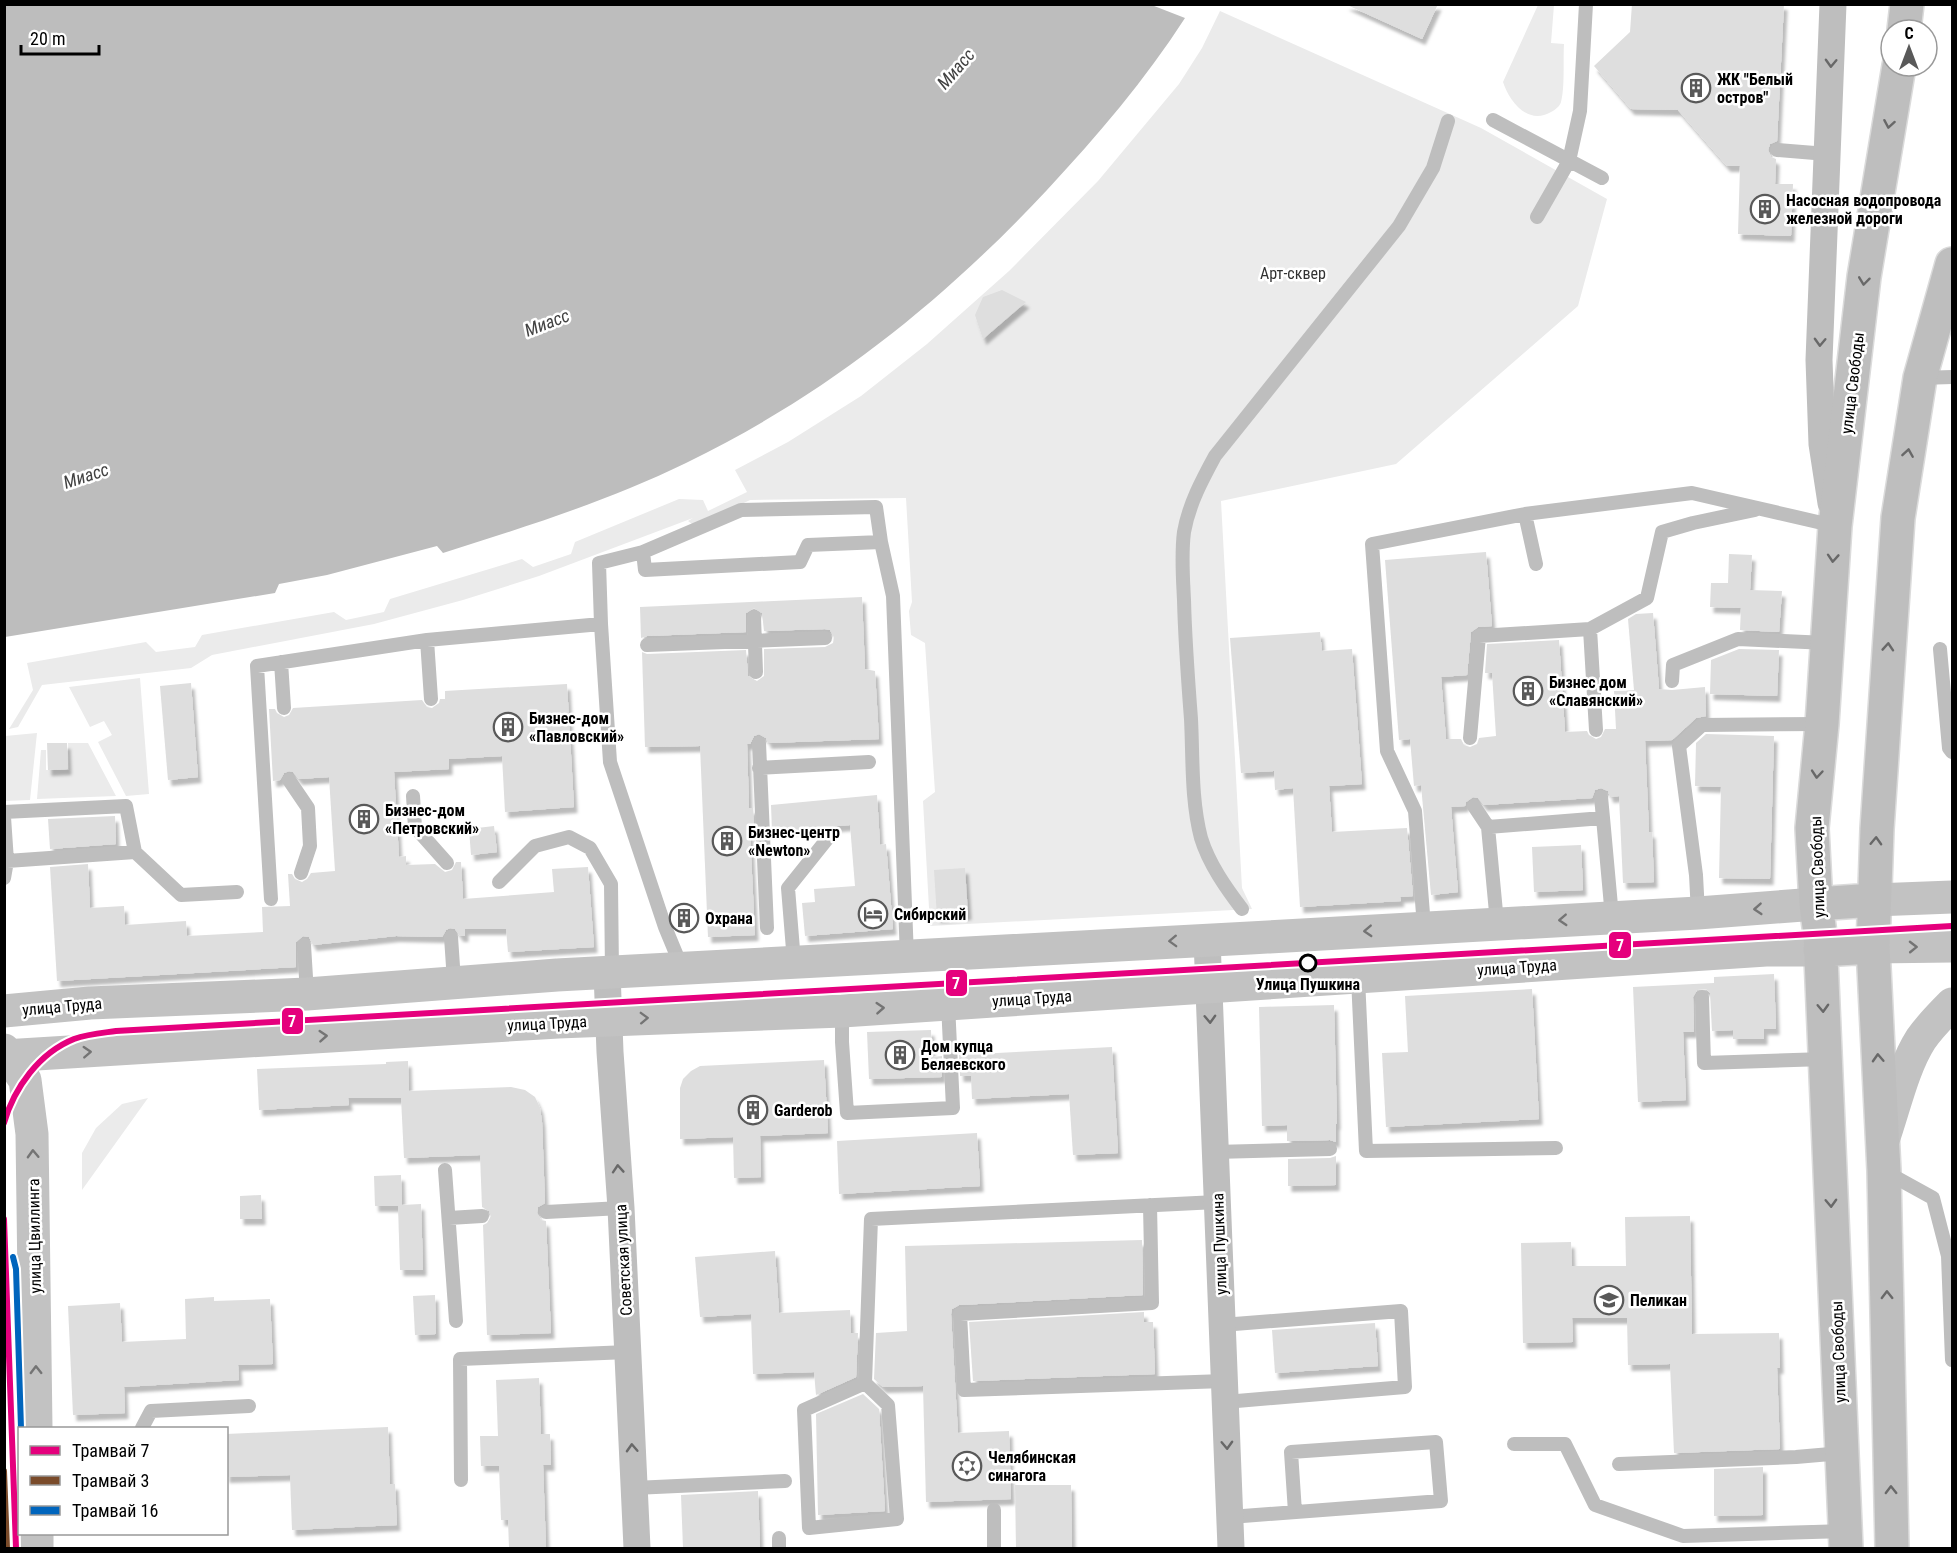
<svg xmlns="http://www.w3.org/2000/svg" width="1957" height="1553" viewBox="0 0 1957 1553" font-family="'Roboto Condensed',sans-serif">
<defs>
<filter id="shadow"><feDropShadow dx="3.5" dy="6" stdDeviation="1.5" flood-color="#0004"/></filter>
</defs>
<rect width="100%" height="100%" fill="#fff"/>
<path fill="#ebebeb" d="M1538 5H1554L1551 43 1564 44C1563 59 1565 88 1561 102 1560 106 1555 110 1551 112 1528 126 1509 101 1503 82Z
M1220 11 1481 128 1607 199 1578 306 1396 464 1221 501 1242 888 1252 909 930 926 923 801 935 792 925 643 911 635 909 611 912 602 906 498 750 500 704 522 692 524 688 521 693 518 539 576 463 600 374 624 212 655 191 668 42 685 18 727 9 729 33 690 27 663 146 642 156 652 195 647 202 635 334 612 346 620 384 612 390 599 522 559 533 567 571 554 575 542 679 499 703 500 708 511 747 492 735 470 788 442 861 396 927 344 1009 271 1098 181 1179 84 1202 48Z
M140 678 149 794 126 796 98 742 112 735 104 721 90 727 69 687Z
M37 733 30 800 5 801V736Z
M68 743H88L116 796 37 799 41 750H46V770H69Z
M148 1098 82 1190V1153L96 1128 122 1104Z"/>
<path fill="#bdbdbd" d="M1149 4 1185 18C1145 80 1098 135 1047 190 941 303 826 395 686 463 608 501 525 527 443 553L437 546 327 575 279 584 275 593 5 637V5Z"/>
<path fill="#dedede" filter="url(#shadow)" d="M1345 4H1438L1422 39Z
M1632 4H1784L1777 141 1770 144 1768 150 1771 157 1776 159 1775 184H1793L1791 236 1738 234 1740 166H1727L1678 110 1631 109 1594 66 1630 32Z
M1002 290 1026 302 983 339 975 315 983 297Z
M1486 552 1492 626 1478 627 1471 632 1467 675 1441 677 1446 739H1461L1464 745 1470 747 1477 744 1479 738 1496 736 1492 673H1485L1487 644 1559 640 1565 732 1587 731 1589 735 1596 739 1601 737 1605 729H1616L1614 691 1634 690 1628 619 1636 614 1653 613 1659 689 1672 690 1705 687 1706 716 1696 718 1672 740 1645 741 1649 832H1652L1654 882 1623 883 1619 796 1610 797 1608 791 1601 788 1595 790 1592 798 1484 805 1478 798 1473 797 1466 802 1465 806 1451 807 1458 892 1431 895 1421 785 1414 786 1410 739 1399 740 1385 560Z
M1729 554 1752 555 1750 590 1782 591 1779 632 1740 630 1741 608 1710 607 1711 583H1728Z
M862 597 865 669 875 671 879 739 768 743 766 738 759 734 754 736 750 744H747L749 808H753L754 832 750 833 755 935 708 937 700 746 645 747 642 652 647 654 746 650 748 676 757 681 764 676V649L825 647 833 643 834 637 830 630 825 629 764 631 762 613 754 608 746 613V632L647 636 641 638 640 607Z
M1320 632 1322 651 1352 649 1362 784 1329 786 1332 832 1407 828 1413 896 1400 897 1401 901 1300 907 1293 788 1275 790 1274 771 1241 773 1230 638Z
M1739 649 1779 650 1777 696 1710 694 1711 660Z
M191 683 198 777 168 780 160 686Z
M567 684 574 807 505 812 502 756 449 759V769L394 772 399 857 406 856V865L435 864 445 872 452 870 456 862H461L463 899 554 892 552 869 588 867 594 947 508 952 506 929H465V936H460L455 929 450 928 446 930 442 937 396 936 313 945 309 937 303 936 296 942V967L57 981 50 867 88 864 90 908 124 906 125 925 186 921 187 936 263 932 262 907 290 906 288 874H292L295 879 302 882 307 879 311 873 335 871 329 777 299 779 293 772 289 771 284 773 280 780 273 781 269 709H275L277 713 284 717 289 715 293 708 422 700 427 707 432 708 439 703 440 699H445V691Z
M1706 734 1774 736 1770 879 1719 878 1721 787 1695 786 1696 743Z
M47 743H67L68 769 48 770Z
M877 795 880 845 886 844 893 929 805 936 802 903 815 902 814 889 855 886 850 825 772 831 771 805Z
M115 816 116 844 50 849 48 819Z
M494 826 497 852 471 855 469 829Z
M1581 845 1583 890 1534 892 1532 847Z
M965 868 968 914 937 917 934 870Z
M1774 974 1776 1029H1764V1039H1733V1030L1712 1031 1710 993 1706 989 1697 990 1693 997 1694 1032H1683L1686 1100 1638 1102 1633 987 1714 983V977Z
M1532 989 1539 1119 1386 1127 1382 1053 1408 1052 1405 996Z
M1334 1005 1337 1124H1336V1142L1330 1140 1287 1141V1125L1262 1126 1259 1007Z
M931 1030 932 1057 942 1056V1077L869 1079 867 1032Z
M1112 1047 1118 1153 1073 1155 1069 1094 972 1099 971 1076H960L959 1055Z
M824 1060 828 1133 760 1136 761 1177 734 1178 733 1137 680 1139V1088L683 1079 691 1071 700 1066Z
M408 1061 409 1091 511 1087 525 1090 535 1097 540 1108 542 1122 545 1203 538 1207 537 1213 541 1220 546 1221 551 1333 487 1335 483 1225 487 1223 491 1216 489 1211 482 1207 480 1155 404 1158 401 1098H348L349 1105 259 1110 257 1069 386 1064V1062Z
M977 1133 980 1186 839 1194 837 1141Z
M1336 1156V1185L1288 1186V1159L1330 1158Z
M401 1175 402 1205 421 1204 423 1270H400L398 1206H375L374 1176Z
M261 1195 262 1219H240V1196Z
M1690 1216 1692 1334 1779 1333 1780 1368H1777L1780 1449 1674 1453 1670 1364 1628 1365 1627 1318H1572L1573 1342 1523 1343 1521 1243 1571 1242 1572 1266H1626L1625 1217Z
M1142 1240 1143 1295 959 1305 952 1309 951 1314 958 1433 1009 1431 1011 1499 926 1502 923 1386 883 1387 874 1379 876 1333 907 1331 905 1246Z
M775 1251 779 1313 850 1310 851 1333H858L856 1377 816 1395 814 1372 753 1374 751 1314 700 1317 695 1257Z
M435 1295 436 1334 415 1335 413 1296Z
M214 1297V1301L270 1299 273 1364 238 1365 239 1380 124 1387 125 1413 73 1415 68 1306 120 1303 122 1342 186 1339 185 1299Z
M1144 1312V1322H1153L1155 1374 973 1381 969 1322Z
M1375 1323 1378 1366 1275 1373 1272 1330Z
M539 1378 541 1434H550L551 1465H543L546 1548H509L508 1520H501L499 1466H481L480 1436H498L496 1380Z
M863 1394 879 1409 885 1511 818 1515 816 1414Z
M388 1427 390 1484H395L397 1525 292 1530 290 1475 226 1477V1434Z
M1763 1467V1515L1714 1516V1469Z
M1015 1485H1071L1072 1548H1016Z
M758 1491 760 1548H683L681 1495Z"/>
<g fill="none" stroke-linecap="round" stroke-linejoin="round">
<g stroke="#dbdbdb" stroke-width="36">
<path id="primary" d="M1904 30 1907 4
M1816 904 1874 900
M1820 950 1873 947
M1846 1548 1820 934 1816 904 1812 828 1822 724 1835 526 1864 277 1899 66
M1892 1548 1884 1171 1873 947 1877 829 1898 518 1920 378 1952 264"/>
</g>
<path stroke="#bebebe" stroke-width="14" d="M1493 120 1602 178
M1777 150 1827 154
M1537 217 1569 161 1580 111 1586 4
M1920 378 1952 377
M1525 514 1536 564
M881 542 876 507 741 510 643 552 645 570 800 562 808 545 881 542 893 596 907 957
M754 617 756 672
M601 624 599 563 643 552
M1590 629 1596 730
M427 640 431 699
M647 645 825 638
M1940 649 1949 748 1952 752
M281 662 284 708
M1672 681 1673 665 1738 639 1827 643
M1470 738 1479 636 1590 629 1647 598 1662 532 1693 523 1755 510
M759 743 767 928
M759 768 869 762
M289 780 308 808 310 846 301 873
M413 796 415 827 447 863
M1601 797 1603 818
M1474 806 1488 827
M4 812 126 806 135 852
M4 817 7 861 4 878
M7 861 135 852 181 895 237 892
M499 882 535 846 569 837 590 848 611 884 612 972
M271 899 257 666 427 640 601 624 610 762 665 927 682 968
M1242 909C1226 888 1209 864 1201 838 1191 800 1193 758 1191 719 1188 680 1185 640 1184 600 1183 578 1181 555 1184 532 1189 504 1202 480 1215 456L1399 226 1433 168 1448 121
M1698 913 1696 875 1679 746 1702 725 1822 724
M1497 923 1488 827 1603 818 1612 917
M1424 927 1415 811 1387 751 1372 544 1525 514 1692 493 1835 526
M451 937 454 981
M304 945 307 994
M794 962 788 888 828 838
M1358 978 1366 1151 1556 1148
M1702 997 1704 1063 1825 1059
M842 1011V1042L847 1113 953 1108 948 1004
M1215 1152 1330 1149
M445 1170 456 1321
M1884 1171 1933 1198 1948 1256 1952 1360
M1150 1205 1152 1303 960 1314 964 1390 1224 1381
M546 1212 621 1208
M449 1218 482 1216
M1222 1325 1401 1311 1405 1387 1225 1402
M865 1383 804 1410 809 1528 897 1519 888 1405 865 1383 871 1219 1217 1202
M142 1428 151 1411 249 1406
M1514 1444H1565L1595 1505 1683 1536 1846 1531
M1619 1464 1796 1457 1842 1453
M461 1480 460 1359 628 1352
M634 1488 785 1481
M994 1510V1548
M1230 1517 1441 1501 1436 1442 1291 1452 1295 1512
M779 1538V1548"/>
<path stroke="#bebebe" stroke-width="27" d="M1831 503 1822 444 1819 360 1833 4
M1207 940 1231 1548
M607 972 610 1052 621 1208 637 1548"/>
<path stroke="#c2c2c2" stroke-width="33" d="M1874 900 1952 897
M1873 947 1952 946
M4 1011 90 1003 307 994 557 975 1250 938 1698 913 1816 904
M4 1050 25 1080 32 1134 36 1428
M4 1056 558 1022 842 1011 1766 950H1820
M1883 1140C1894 1109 1903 1067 1921 1039 1930 1026 1941 1015 1952 1004
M37 1534V1548"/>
<use href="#primary" stroke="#bebebe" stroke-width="33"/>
<g stroke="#fff" stroke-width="10">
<path id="tram-1" d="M4 1123C14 1088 39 1053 74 1039 88 1034 102 1033 116 1031L1952 926
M4 1219 16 1548"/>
</g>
<g stroke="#fff" stroke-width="10">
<path id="tram-2" d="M4 1471 7 1548"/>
</g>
<g stroke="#fff" stroke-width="10">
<path id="tram-3" d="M13 1257 16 1269 21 1428"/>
</g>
<use href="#tram-1" stroke="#e5007d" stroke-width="6"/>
<use href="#tram-2" stroke="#7a4b2a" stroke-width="6"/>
<use href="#tram-3" stroke="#0065bd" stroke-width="6"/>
</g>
<defs><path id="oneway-chevron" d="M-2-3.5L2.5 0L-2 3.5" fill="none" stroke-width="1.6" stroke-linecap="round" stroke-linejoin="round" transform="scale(1.5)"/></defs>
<g stroke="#686868">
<use href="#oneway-chevron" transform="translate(1831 63) rotate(92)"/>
<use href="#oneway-chevron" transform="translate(1889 124) rotate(100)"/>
<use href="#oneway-chevron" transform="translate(1864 281) rotate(97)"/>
<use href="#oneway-chevron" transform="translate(1820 342) rotate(92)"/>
<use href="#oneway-chevron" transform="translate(1908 453) rotate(-81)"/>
<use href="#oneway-chevron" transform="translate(1833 558) rotate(94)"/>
<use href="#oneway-chevron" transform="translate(1888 647) rotate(-86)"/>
<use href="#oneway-chevron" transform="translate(1817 774) rotate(95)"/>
<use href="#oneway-chevron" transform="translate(1876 841) rotate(-88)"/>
<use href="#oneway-chevron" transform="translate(1823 1008) rotate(88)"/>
<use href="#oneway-chevron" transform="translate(1210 1019) rotate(88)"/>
<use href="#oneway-chevron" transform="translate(1878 1058) rotate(-93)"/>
<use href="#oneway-chevron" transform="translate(618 1169) rotate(-94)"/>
<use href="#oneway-chevron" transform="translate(1831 1203) rotate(88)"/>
<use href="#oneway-chevron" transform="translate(1887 1295) rotate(-91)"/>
<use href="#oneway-chevron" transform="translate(1227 1445) rotate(88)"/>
<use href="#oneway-chevron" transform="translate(632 1448) rotate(-93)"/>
<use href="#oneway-chevron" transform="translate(1891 1490) rotate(-91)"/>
</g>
<g stroke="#747474">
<use href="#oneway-chevron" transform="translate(1758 909) rotate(176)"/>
<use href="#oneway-chevron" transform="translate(1563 920) rotate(177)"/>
<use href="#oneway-chevron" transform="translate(1368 931) rotate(177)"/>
<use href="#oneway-chevron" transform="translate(1173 941) rotate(178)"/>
<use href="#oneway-chevron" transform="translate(1913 947) rotate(-1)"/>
<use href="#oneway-chevron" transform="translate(880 1008) rotate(-4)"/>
<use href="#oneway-chevron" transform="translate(644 1018) rotate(-2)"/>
<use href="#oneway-chevron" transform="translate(323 1036) rotate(-4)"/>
<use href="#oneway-chevron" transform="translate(87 1052) rotate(-3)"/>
<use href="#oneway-chevron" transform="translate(33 1154) rotate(-92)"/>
<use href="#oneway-chevron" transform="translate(36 1370) rotate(-91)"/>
</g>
<defs>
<g id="building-ring" transform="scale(1.5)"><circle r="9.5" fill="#fff" stroke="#595959" stroke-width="1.5"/><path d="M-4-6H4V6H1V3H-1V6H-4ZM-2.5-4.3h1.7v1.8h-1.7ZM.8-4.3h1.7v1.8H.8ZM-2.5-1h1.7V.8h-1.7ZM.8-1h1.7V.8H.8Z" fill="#595959"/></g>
<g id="hotel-ring" transform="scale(1.5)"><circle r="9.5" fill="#fff" stroke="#595959" stroke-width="1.5"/><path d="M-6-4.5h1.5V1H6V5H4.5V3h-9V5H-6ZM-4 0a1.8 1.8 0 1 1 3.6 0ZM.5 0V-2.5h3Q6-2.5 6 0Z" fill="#595959"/></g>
<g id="school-ring" transform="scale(1.5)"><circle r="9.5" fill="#fff" stroke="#595959" stroke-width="1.5"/><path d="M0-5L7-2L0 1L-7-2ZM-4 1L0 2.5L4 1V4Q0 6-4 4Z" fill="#595959"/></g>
<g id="synagogue-ring" transform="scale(1.5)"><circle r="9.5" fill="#fff" stroke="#595959" stroke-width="1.5"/><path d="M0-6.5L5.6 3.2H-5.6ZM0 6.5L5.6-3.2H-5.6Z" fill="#595959"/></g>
</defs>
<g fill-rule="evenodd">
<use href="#building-ring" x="1696" y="88"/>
<use href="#building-ring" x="1765" y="209"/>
<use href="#building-ring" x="1528" y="691"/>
<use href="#building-ring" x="508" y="727"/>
<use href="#building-ring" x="364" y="819"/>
<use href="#building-ring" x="727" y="841"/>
<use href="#hotel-ring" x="873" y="914"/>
<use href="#building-ring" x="684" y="918"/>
<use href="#building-ring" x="900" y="1055"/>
<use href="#building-ring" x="753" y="1110"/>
<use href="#school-ring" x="1609" y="1300"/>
<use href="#synagogue-ring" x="967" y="1466"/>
</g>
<circle fill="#fff" stroke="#000" stroke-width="3" cx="1308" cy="963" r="8"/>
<g text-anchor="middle" stroke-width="5" stroke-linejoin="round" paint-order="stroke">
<g font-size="16" font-weight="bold" fill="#000" stroke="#fff" text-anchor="start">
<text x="1717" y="85">ЖК "Белый<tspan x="1717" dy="18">остров"</tspan></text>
<text x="1786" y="206">Насосная водопровода<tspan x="1786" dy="18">железной дороги</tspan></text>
<text x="1549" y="688">Бизнес дом<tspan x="1549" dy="18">«Славянский»</tspan></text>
<text x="529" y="724">Бизнес-дом<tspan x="529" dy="18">«Павловский»</tspan></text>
<text x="385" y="816">Бизнес-дом<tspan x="385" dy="18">«Петровский»</tspan></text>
<text x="748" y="838">Бизнес-центр<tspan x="748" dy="18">«Newton»</tspan></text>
<text x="894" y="920">Сибирский</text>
<text x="705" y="924">Охрана</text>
<text x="921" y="1052">Дом купца<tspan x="921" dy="18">Беляевского</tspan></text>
<text x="774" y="1116">Garderob</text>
<text x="1630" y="1306">Пеликан</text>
<text x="988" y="1463">Челябинская<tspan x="988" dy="18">синагога</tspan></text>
</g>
<g font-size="16" fill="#313131" stroke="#fff">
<text x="1293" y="279">Арт-сквер</text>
</g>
<g font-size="16" fill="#000" stroke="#fff">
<text transform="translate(1852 383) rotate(-83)" y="6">улица Свободы</text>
<text transform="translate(1817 867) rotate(-92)" y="6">улица Свободы</text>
<text transform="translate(1517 967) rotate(-4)" y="6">улица Труда</text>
<text transform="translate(1032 998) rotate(-4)" y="6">улица Труда</text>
<text transform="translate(62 1006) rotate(-5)" y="6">улица Труда</text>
<text transform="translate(547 1023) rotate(-3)" y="6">улица Труда</text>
<text transform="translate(34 1236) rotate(-91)" y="6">улица Цвиллинга</text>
<text transform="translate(1219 1244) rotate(-92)" y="6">улица Пушкина</text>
<text transform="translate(623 1260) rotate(-93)" y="6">Советская улица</text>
<text transform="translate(1838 1352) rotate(-92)" y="6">улица Свободы</text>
</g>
<g font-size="16" font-weight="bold" fill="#000" stroke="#fff">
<text x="1308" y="990">Улица Пушкина</text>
</g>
<g font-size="18" font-style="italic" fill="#424242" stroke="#fff">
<text transform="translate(956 69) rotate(-49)" y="6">Миасс</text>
<text transform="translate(547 323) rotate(-21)" y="6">Миасс</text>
<text transform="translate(86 476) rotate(-18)" y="6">Миасс</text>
</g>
</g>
<g stroke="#fff" stroke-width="2">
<rect x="1608" y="931" width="24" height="28" rx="6" fill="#e5007d"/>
<rect x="945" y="969" width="23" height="28" rx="6" fill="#e5007d"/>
<rect x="281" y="1007" width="23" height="28" rx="6" fill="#e5007d"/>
</g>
<g font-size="16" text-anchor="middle" font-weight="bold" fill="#fff">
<text x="1620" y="951">7</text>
<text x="956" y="989">7</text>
<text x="292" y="1027">7</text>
</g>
<rect width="1957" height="1553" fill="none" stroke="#000000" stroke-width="12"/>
<rect x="18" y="1427" width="210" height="108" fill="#ffffff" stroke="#999999" stroke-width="1.5"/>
<rect x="30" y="1446" width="30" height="9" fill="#e5007d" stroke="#999999" stroke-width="1.5"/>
<text x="72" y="1457" font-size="18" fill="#000000">Трамвай 7</text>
<rect x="30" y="1476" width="30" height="9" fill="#7a4b2a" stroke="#999999" stroke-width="1.5"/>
<text x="72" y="1487" font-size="18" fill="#000000">Трамвай 3</text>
<rect x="30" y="1506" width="30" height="9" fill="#0065bd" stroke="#999999" stroke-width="1.5"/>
<text x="72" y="1517" font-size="18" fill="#000000">Трамвай 16</text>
<g transform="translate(1909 48)"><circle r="28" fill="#ffffff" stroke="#999999" stroke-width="1.5"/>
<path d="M0-4.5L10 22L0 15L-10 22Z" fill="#595959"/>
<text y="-9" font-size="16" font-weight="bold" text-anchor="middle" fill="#000000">С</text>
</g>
<path d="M21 45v9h78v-9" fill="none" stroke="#000000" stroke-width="3"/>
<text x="30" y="45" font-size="18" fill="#000000" stroke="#ffffff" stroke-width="4.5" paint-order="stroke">20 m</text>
</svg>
